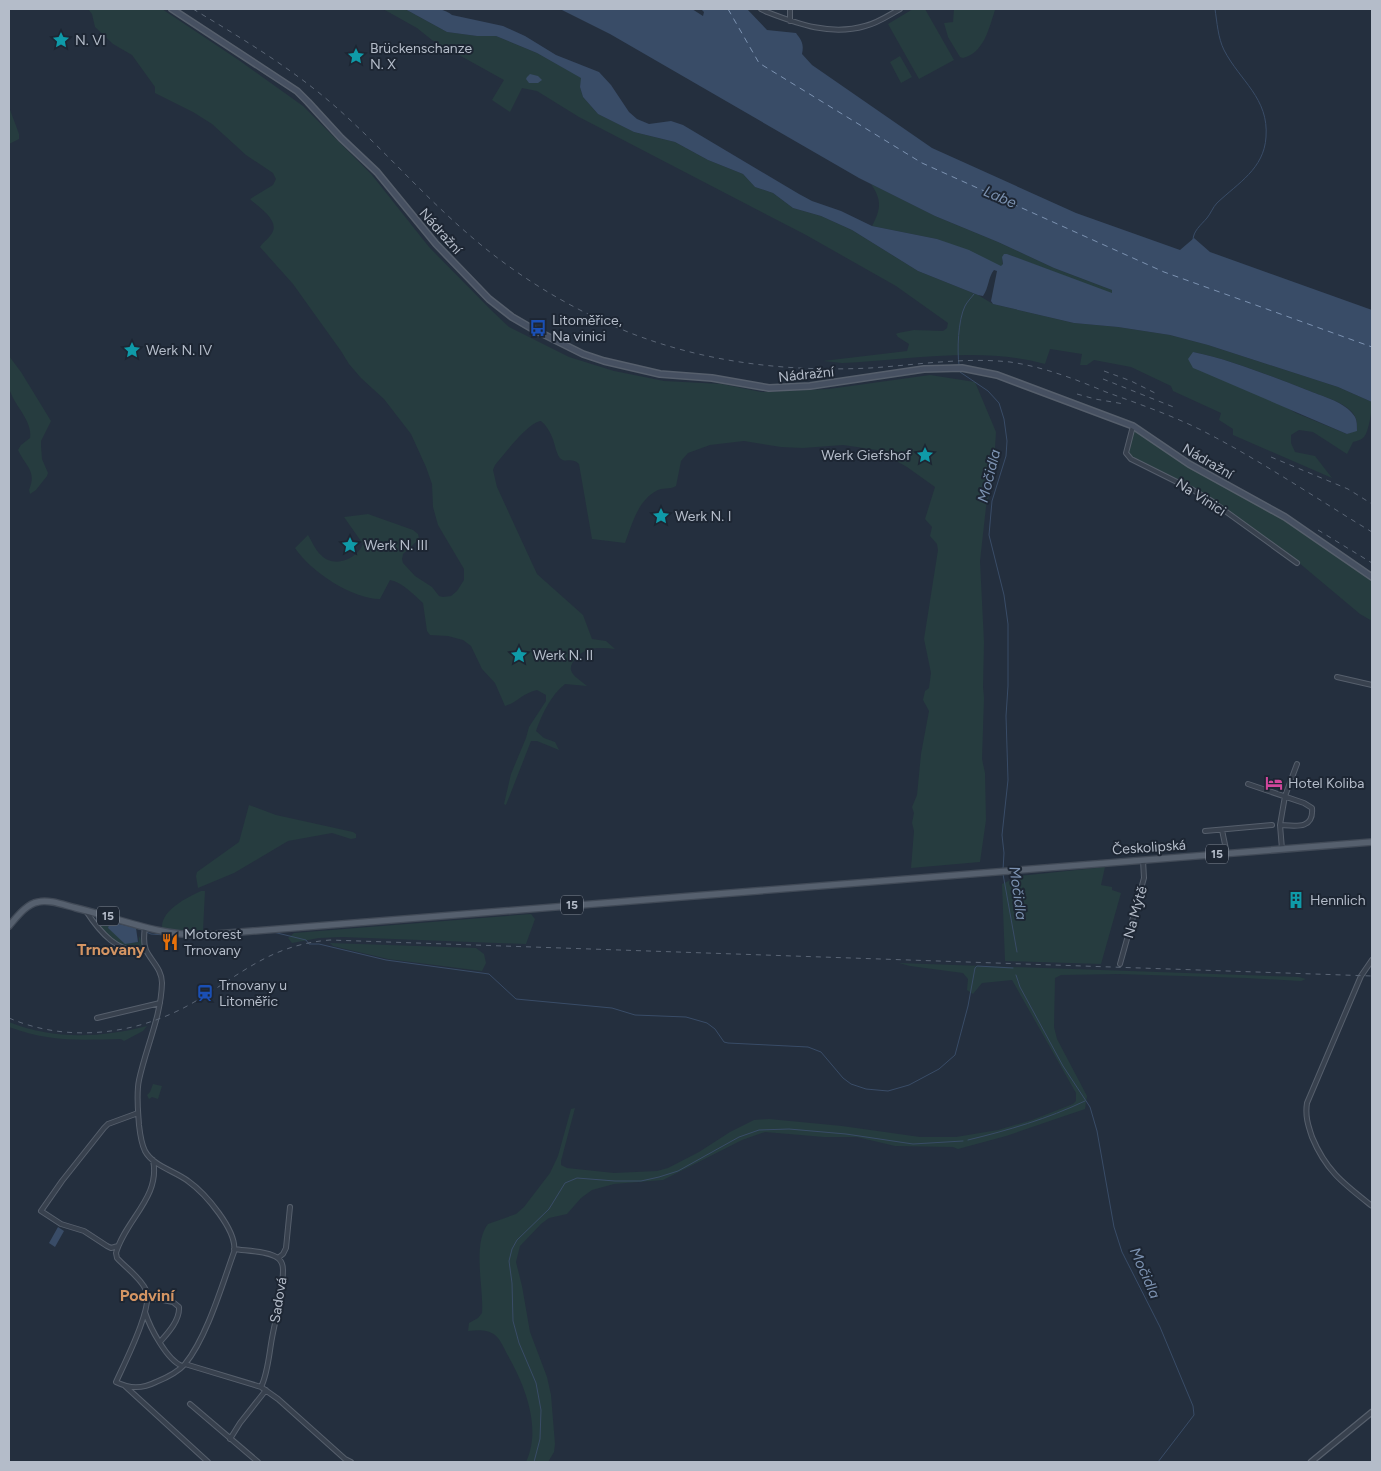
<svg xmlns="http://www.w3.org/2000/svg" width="1381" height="1471" viewBox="0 0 1381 1471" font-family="Figtree,sans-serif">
<rect width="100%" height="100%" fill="#242f3e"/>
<path fill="#263c3f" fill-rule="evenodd" d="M88 9H162L240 61 303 106 372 175 429 247 491 310 509 327 569 357 614 371 664 381 722 384 761 392 829 389 930 375 975 382 996 432 993 480 986 507 980 561 984 642 983 687 984 698 982 759 985 773 986 820 980 862 911 868 914 831 912 823 914 813 912 807 917 795 921 754 929 711 923 700 925 691 929 688 931 673 924 639 938 550 937 544 930 536 932 527 925 519 935 487 907 467 877 450 843 445 803 448 781 447 744 441 710 445 688 453 681 461 676 486C669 490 663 487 656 491 638 501 632 524 625 543L592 539 579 464C572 457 566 463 561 459 556 455 555 443 552 437 549 430 546 425 541 421 528 422 504 455 495 465L493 470 497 487 537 574 583 615 592 639 606 641 615 649C600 647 584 647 575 659 573 662 570 666 571 670 572 676 583 682 587 686L565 684C551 695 542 714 536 731L544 738 555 742 559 750 537 741H531L506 805 504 804 511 774 526 738 529 727 546 701V695L537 690C523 693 518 702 505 706L495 683 482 669 471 646 463 640 448 636 430 635 427 631 423 603C414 595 402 582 390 580L380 599C352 599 310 571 295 548L308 535C312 541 315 550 321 555 334 569 357 559 363 544L344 517 368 514 413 530 418 534 419 539 403 554 402 559 403 563 415 576 432 587 439 596 443 597 451 596 457 591 464 580V569L438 525 433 507 432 484 426 467 411 434 384 399 361 378 349 364 341 351 293 284 260 247C263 242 271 237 273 231 278 219 257 206 250 199L273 185 276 179 273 173 246 155 212 124 193 112 155 93V87L132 55 113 44 95 27 92 14Z
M383 9H405L447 32 477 36H496L537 53 582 78 580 87 583 97 598 114 634 132 675 142 708 160 743 174 755 187 773 193 793 208 821 216 852 230 918 271 978 295 993 304 1074 323 1118 327 1170 335 1208 345 1338 387 1372 402C1372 409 1369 432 1364 437 1361 440 1357 441 1353 442L1347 454 1313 432 1299 430 1291 435V443L1295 452 1315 456 1332 478 1233 435V429L1219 420 1221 413 1173 391 1171 386 1131 367 1094 360 1087 365H1080L1082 354 1050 349 1045 364C982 346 907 360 842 363L823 361 907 351 909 344 898 337 896 334 898 333 914 330 943 331 947 328 948 323 896 286 806 235 579 117 537 91 522 88 510 112 492 100 504 80 432 40 417 28ZM1193 352C1232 360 1270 376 1307 390 1321 396 1342 401 1352 412 1357 418 1357 423 1357 430L1347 434 1296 413Z
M913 9H925L954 60 919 79 888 24Z
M954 9 995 10C989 28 984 53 963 58L960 57 948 37 944 23 953 22Z
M900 56 912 77 901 83 890 62Z
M9 107 19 134V139L9 144Z
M871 184 935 216 998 242 1054 268 1112 290V294L1007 254 1002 260 1003 264 1001 267 937 239 872 226C881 209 882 200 871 184Z
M9 356 21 372 51 421 41 441V446L42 459 48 473 47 476 36 490 30 494 29 490C37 471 26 467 18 450L21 445 30 438C33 422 15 406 10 391 6 382 9 366 9 356Z
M1135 429 1188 466 1284 519 1372 579V621L1360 614 1298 562 1212 499 1194 488 1132 457 1128 452Z
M249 805 276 815 353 832 356 834V838L351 839 332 833 288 841 234 873 198 888 196 876 197 872 239 842Z
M1105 867 1101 885 1112 887V890L1121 893 1101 964 1005 961 1002 884 1019 876Z
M201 891H205L203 931H184L162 928C161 910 188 897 201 891Z
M531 914 535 919 526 944 342 937 319 938 292 943 288 938 294 933Z
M100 919H109L108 928 127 943 139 942V936L143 944 142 948 138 950C118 947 111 938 98 924L97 921 100 922Z
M330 943 476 948 484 954 486 963 482 971 388 959 333 946Z
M899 963 1299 977 1306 979 1301 981 1246 978 1118 974 1061 975 1055 978 1054 1027 1057 1039 1087 1096 1085 1109 1006 1136 958 1149 953 1147 895 1146 857 1137H824L765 1132 742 1140 663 1180 614 1184 592 1190 581 1198 567 1214 549 1218 541 1224 520 1246 516 1262 522 1286 530 1332 547 1377 551 1395 555 1444 554 1452 548 1462H526C542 1428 525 1385 507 1354 504 1348 500 1339 495 1335 487 1329 477 1330 468 1331L469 1323 478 1318 482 1313C484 1289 472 1244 488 1224L516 1214 524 1207 550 1173 558 1156 571 1109 575 1108 561 1161V1165L567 1168 614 1173 657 1171 668 1168 699 1152 730 1132 754 1120 769 1119 842 1126 920 1137H956L998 1130 1032 1120 1073 1104 1076 1101V1093L1012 980 982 983 973 994 967 990 968 979 963 973 910 966Z
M9 1022C53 1040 101 1038 147 1026L143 1031 124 1041 121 1039C78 1040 50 1042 9 1027Z
M153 1084 162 1086 158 1099 152 1097 149 1099 147 1095 150 1092Z"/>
<path fill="#394c67" d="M405 9C419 8 440 5 452 15L503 26 525 36 556 55 599 72 611 85 629 112 637 119 649 124 671 121 683 125 799 194 812 201 841 211 872 226 937 239 969 250 1001 266 1003 264 1002 257 1004 254H1007L1112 293V290L1054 268 998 242 935 216 859 178 610 34 560 9H692L703 16 704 12 701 9H747L767 30 796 33C802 41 804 44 802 54L812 65 932 148 1076 213 1180 250 1194 238 1210 252 1372 310V402L1338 387 1208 345 1170 335 1118 327 1074 323 993 304 991 301 997 271 994 270C988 277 989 288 983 296L978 295 918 271 852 230 821 216 793 208 773 193 755 187 743 174 708 160 675 142 634 132 598 114 583 97 580 87 581 78 537 53 496 36H477L447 32Z
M530 74 538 76 542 80 538 83H529L526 79 527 77Z
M1193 352C1232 360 1270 376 1307 390 1321 396 1342 401 1352 413 1357 418 1357 423 1357 431L1347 434 1198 370 1193 368 1188 359Z
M110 922 136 928 138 942 125 944 108 928Z
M58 1227 64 1231 55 1247 49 1243Z"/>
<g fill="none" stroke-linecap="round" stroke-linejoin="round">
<path stroke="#394c67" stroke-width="1" d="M1193 240C1193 231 1201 225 1207 218 1211 213 1213 207 1217 203 1238 183 1264 169 1266 137 1269 98 1240 81 1224 50 1218 38 1217 22 1215 9
M959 365C957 351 958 320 965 306 967 302 971 298 974 294
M960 369V372L988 391 999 403 1004 419 1007 441 1006 456 992 501 989 535 1004 595 1008 624V686L1006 716 1008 780 1002 835 1004 853 1003 870
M1003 874 1017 952
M136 928 142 930
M146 932 151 934 192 937
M273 932 306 940 309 944H319L386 960 489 974 516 999 612 1008 635 1015 686 1017 707 1023 715 1029 724 1042 728 1043 808 1047 821 1052 843 1078 851 1084 866 1089 888 1091 909 1085 939 1069 955 1055 968 1006 975 968 977 966 1013 968
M1016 975 1020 987 1063 1066 1090 1107 1097 1131 1114 1227 1122 1252 1160 1327 1193 1406 1194 1415 1158 1462
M968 1140C1009 1130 1047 1119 1085 1101
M534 1462 540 1439 541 1410 536 1383 519 1343 513 1321 512 1283 509 1261 512 1249 517 1240 549 1209 565 1183 577 1178 615 1181H641L659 1177 678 1171 739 1137 759 1130 789 1129 846 1134 913 1144 963 1141"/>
<path stroke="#7c92b1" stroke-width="1" stroke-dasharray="6 5" stroke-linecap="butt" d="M728 9 759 63 922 163 1164 272 1372 347"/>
<g stroke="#565f6c" stroke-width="6">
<path id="minor" d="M761 9 767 12C798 24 831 36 865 26 878 23 889 15 900 9
M790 9V21
M1133 426 1126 453 1131 459 1193 490 1210 500 1297 563
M1337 677 1372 685
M1248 784 1304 803 1312 808C1314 830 1295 826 1280 825
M1222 830 1227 854
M1205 831 1272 825
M1282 849 1280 825 1285 796 1297 764
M86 911C99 931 119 956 146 950
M145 927C144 934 143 943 146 950 151 961 162 969 162 983 161 1017 146 1047 139 1080 136 1094 138 1110 139 1125 140 1134 141 1143 145 1151 153 1166 175 1171 188 1181 205 1193 238 1231 234 1252 222 1285 207 1337 185 1364 177 1373 166 1378 156 1382 142 1389 130 1389 116 1382 124 1364 154 1306 146 1290 140 1277 126 1268 117 1258L116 1253C125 1220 161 1197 153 1160
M1372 960 1361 976 1307 1103C1305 1116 1308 1125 1312 1137 1326 1171 1344 1184 1372 1206
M1120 964 1144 878 1143 860
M97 1018 160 1003
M118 1246 111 1248 107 1246 84 1231 61 1224 41 1211 62 1181 104 1128 108 1124 138 1113
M234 1249C246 1251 271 1251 279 1259 282 1262 283 1266 283 1270 283 1292 276 1316 272 1338 269 1354 268 1373 261 1387
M278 1258 283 1254 286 1248 290 1207
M148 1297 173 1302 179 1307C180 1320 168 1333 160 1342
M145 1312C150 1328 167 1360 182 1366
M185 1364 261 1387 278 1399 345 1459 351 1462
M125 1386 208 1462
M190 1404 258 1462
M230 1439 240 1423 266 1390"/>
</g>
<g stroke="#565f6c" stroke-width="7">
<path id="tertiary" d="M1311 1462 1372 1412"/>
</g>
<g stroke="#565f6c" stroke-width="8">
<path id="secondary" d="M172 9 297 91 308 102 341 138 377 172 436 244 489 299 512 317 531 328 583 354 604 361 660 374 712 378 769 388 810 386 924 369 962 368 997 375 1133 426 1189 464 1285 517 1372 577"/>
</g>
<g stroke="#414a57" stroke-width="8">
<path id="primary" d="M9 926C16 918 26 904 38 902 49 899 64 905 76 908 118 918 159 936 203 935L1372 842"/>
</g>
<use href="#minor" stroke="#38414e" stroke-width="4"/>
<use href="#tertiary" stroke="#38414e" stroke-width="4.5"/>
<use href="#secondary" stroke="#465061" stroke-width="5"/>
<use href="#primary" stroke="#56606e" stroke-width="5.5"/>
<path stroke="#5a6575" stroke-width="1" stroke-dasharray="5 5" stroke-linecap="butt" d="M193 9C243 39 293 69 337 108 382 148 422 194 467 233 516 276 572 310 633 334 709 363 789 372 870 368 916 365 964 357 1010 362 1044 367 1075 379 1106 392 1139 404 1174 416 1205 432 1263 462 1317 499 1372 532
M1104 371 1131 381 1155 393
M1103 379 1176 408
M1077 394 1095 399 1124 404
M1271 457 1348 489 1372 504
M1318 530 1372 563
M9 1018C67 1043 135 1035 189 1005 240 976 268 945 330 940L1372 976"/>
</g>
<defs>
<g id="sight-bare" transform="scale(1.35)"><path d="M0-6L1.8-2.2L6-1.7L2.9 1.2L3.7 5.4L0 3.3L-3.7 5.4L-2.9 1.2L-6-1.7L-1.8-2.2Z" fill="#0f9aa8" stroke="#1d2633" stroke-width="2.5" paint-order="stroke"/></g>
<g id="bus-bare" transform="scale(1.35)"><path d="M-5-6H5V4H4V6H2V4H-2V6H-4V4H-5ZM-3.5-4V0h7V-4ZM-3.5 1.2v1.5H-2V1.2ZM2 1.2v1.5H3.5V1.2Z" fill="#1a4fb4" stroke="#1d2633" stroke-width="2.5" paint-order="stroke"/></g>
<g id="hotel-bare" transform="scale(1.35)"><path d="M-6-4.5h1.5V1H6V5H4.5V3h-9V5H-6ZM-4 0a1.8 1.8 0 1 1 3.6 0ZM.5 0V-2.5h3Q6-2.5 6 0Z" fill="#d1479c" stroke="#1d2633" stroke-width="2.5" paint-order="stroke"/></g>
<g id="building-bare" transform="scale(1.35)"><path d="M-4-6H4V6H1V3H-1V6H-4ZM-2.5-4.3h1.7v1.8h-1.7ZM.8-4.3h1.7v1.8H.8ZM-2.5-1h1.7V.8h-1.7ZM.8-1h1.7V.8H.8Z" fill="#0f9aa8" stroke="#1d2633" stroke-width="2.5" paint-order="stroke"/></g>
<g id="restaurant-bare" transform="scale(1.35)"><path d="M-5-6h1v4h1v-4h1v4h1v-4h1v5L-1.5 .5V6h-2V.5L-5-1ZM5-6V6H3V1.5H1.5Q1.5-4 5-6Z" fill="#e8710a" stroke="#1d2633" stroke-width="2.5" paint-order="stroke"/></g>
<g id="station-bare" transform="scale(1.35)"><path d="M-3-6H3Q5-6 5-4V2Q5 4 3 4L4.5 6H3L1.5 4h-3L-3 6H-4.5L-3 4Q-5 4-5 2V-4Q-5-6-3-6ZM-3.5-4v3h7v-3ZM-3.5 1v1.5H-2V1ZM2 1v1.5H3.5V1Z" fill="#1a4fb4" stroke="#1d2633" stroke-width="2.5" paint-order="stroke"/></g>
</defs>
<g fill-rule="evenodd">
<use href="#sight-bare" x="61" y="40"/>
<use href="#sight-bare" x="356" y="56"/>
<use href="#bus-bare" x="538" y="328"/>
<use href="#sight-bare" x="132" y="350"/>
<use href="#sight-bare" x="925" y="455"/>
<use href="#sight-bare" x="661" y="516"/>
<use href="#sight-bare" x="350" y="545"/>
<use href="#sight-bare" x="519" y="655"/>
<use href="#hotel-bare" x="1274" y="783"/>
<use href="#building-bare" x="1296" y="900"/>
<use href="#restaurant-bare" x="170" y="942"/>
<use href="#station-bare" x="205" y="993"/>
</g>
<g text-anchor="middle" stroke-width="4" stroke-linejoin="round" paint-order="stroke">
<g fill="#1d2633" stroke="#878f9c" stroke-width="1">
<rect x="1206" y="844.5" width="22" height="19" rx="4"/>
<rect x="561" y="895.5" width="22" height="19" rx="4"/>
<rect x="97" y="906.5" width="22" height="19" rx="4"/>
</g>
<g font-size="12" font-weight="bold" fill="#b4bcc9">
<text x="1217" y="858">15</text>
<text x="572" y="909">15</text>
<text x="108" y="920">15</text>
</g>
<g font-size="14" fill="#b4bcc9" stroke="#1d2633" text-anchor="start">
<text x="75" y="45">N. VI</text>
<text x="370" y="53">Brückenschanze<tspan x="370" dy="16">N. X</tspan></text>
<text x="552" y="325">Litoměřice,<tspan x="552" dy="16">Na vinici</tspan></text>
<text x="146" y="355">Werk N. IV</text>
<text x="911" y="460" text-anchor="end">Werk Giefshof</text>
<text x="675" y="521">Werk N. I</text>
<text x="364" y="550">Werk N. III</text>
<text x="533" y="660">Werk N. II</text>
<text x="1288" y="788">Hotel Koliba</text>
<text x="1310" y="905">Hennlich</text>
<text x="184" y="939">Motorest<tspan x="184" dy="16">Trnovany</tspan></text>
<text x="219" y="990">Trnovany u<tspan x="219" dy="16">Litoměřic</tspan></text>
</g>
<g font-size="14" fill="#b4bcc9" stroke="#1d2633">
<text transform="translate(441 231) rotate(48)" y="5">Nádražní</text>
<text transform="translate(806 374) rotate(-6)" y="5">Nádražní</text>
<text transform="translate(1208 461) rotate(30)" y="5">Nádražní</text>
<text transform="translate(1201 497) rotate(33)" y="5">Na Vinici</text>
<text transform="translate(1149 847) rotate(-4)" y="5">Českolipská</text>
<text transform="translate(1135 912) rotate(-74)" y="5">Na Mýtě</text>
<text transform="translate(278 1300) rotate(-81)" y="5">Sadová</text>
</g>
<g font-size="15" font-style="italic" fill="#7c92b1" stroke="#1d2633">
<text transform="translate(1000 197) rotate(23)" y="5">Labe</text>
<text transform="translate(989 476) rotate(-76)" y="5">Močidla</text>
<text transform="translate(1018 893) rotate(82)" y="5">Močidla</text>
<text transform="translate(1145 1273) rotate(66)" y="5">Močidla</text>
</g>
<g font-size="16" font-weight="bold" fill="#d59563" stroke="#1d2633">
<text x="111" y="955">Trnovany</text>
<text x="147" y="1301">Podviní</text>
</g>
</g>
<rect width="1381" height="1471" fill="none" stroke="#b4bcc9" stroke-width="20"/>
</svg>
